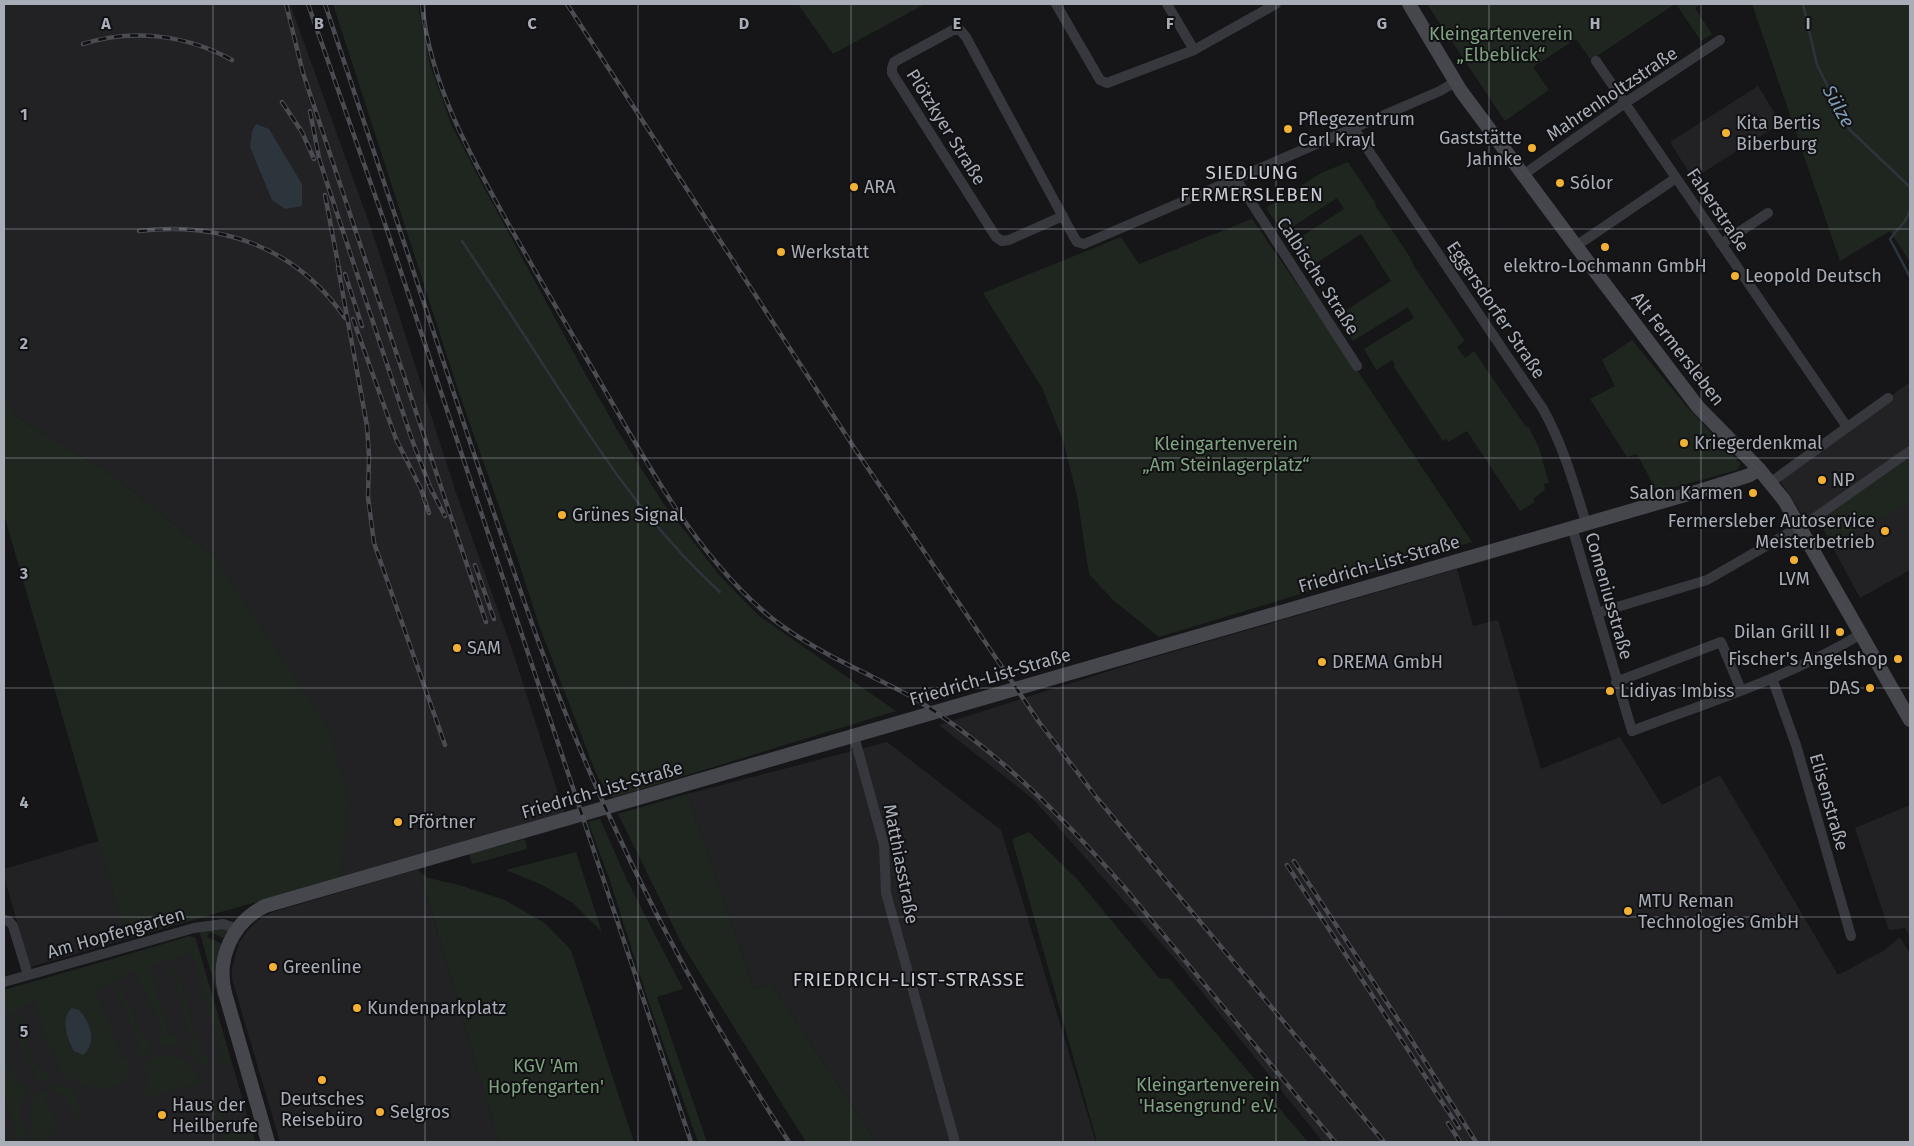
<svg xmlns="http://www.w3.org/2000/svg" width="1914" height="1146" viewBox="0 0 1914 1146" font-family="'Fira Sans',sans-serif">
<rect width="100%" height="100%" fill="#161618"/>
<path fill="#222225" d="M4 4H290L372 231 456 493 512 649 565 815 340 878 212 555 115 477 15 416 4 395Z
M1758 86 1781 123 1693 179 1670 142Z
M1910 382V446L1857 485 1805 519 1779 479Z
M1910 502V570L1860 598 1832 546Z
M1457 569 1473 626 1498 620 1541 769 1620 737 1662 805 1720 775 1838 975 1885 950 1900 937 1910 954V1142H1323L1176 960 1034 800 939 725 1138 662Z
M887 742 1001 830 1096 1142H876L771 983 754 989 687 794Z
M1910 805V937L1905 928 1889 930 1855 828Z
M99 841 127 939 30 967 4 876V869Z
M419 869 499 1142H280L232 979V968L239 943 248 930 258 920 273 912Z
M189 936 194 937 196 939 255 1142H4V992Z"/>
<path fill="#1e261f" d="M333 4H418L430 65 452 126 481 182 582 368 619 433 663 503 720 576 759 616 896 711 612 798 597 776 540 628 518 560 460 396Z
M798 4H925L833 54Z
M1427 4H1675L1591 60 1576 39 1533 67 1549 90 1505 121Z
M1676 4H1702L1695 8 1712 34 1701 41Z
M1752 4H1910V262L1890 231 1840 261Z
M1348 162 1376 204 1375 205 1410 257 1415 268 1465 341 1457 347 1465 358 1474 351 1526 427 1528 426 1539 448 1549 483 1544 484 1545 490 1533 499 1535 502 1520 511 1467 431 1448 442 1446 439 1443 441 1394 367 1395 365 1392 360 1376 370 1364 349 1414 318 1408 307 1353 341 1342 325 1347 321 1342 313 1391 281 1361 234 1307 269 1290 244 1344 209 1337 198 1283 233 1266 208 1321 173Z
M1252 219 1359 373 1472 542 1159 637 1113 600 1089 574 1077 496 1063 440 1042 388 983 293 1121 237 1139 264Z
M1632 340 1688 408 1741 464 1737 470 1657 492 1637 454 1627 457 1590 399 1615 386 1602 360Z
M4 395 15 416 115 477 212 555 329 730 348 800 340 878 127 939 4 515Z
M1910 457V502L1832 546 1819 520Z
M687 794 754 989 771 983 876 1142H806L683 946 618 814Z
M600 819 627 880 683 989 657 997 707 1142H698L648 1000 609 878 588 822Z
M1029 832 1077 879 1159 978 1170 979 1308 1142H1097L1012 839Z
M525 839 527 849 472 864 469 854Z
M576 852 602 932 573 903 540 884 506 870Z
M420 872 428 878 459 885 505 900 546 924 571 950 634 1142H499Z
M232 924 225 937 223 938 210 932 207 937 220 943 222 946 220 994 218 997 199 930Z
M189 937 195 939 232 1064 219 1066 218 1061 223 1059 192 953 150 966 170 1037H176L178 1045 177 1047 160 1045 158 1038 163 1035 156 1013 133 970 93 991 108 1021 122 1059 128 1058 130 1067 129 1074 117 1085 105 1089 90 1088 65 1077 57 1067 61 1064C44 1044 42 1026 35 1001L4 1018V990Z
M175 968 185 999 190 998 192 1002 187 1004 197 1044H199L200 1046 198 1047 201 1056 207 1055 210 1068C199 1065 190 1057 187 1046L193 1044 171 969Z
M119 986 129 1003 143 1039 149 1038 151 1049 141 1056 137 1055 134 1049 140 1046 126 1010 114 989Z
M20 1018C25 1040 28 1054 42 1073L47 1070 51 1075 50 1077 37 1083 33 1078 37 1075 21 1049 15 1020Z
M167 1055C183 1057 194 1068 200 1083L144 1099 149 1070 143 1067 152 1058Z
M4 1059 21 1087 26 1085 28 1088 20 1112 28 1142H19L4 1092Z
M56 1085 67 1087 76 1093 85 1127 61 1093H53L49 1087Z
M43 1089 48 1096 45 1103 56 1119 54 1121 58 1127 44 1142H37C30 1120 22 1106 43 1089Z
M219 1103 227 1128 249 1122 255 1142H223L212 1105Z"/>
<path fill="#2c353c" d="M256 124 269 129 302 184V206L285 209 272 200 250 147 252 131Z
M72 1008 79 1010C90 1022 98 1043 83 1055L74 1051C67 1040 60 1017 72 1008Z"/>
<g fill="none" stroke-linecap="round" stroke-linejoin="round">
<path stroke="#2c353c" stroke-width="2.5" d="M1803 4 1817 65 1849 129 1910 187
M1910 211 1905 221 1890 239 1910 277
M462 241C488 280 514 319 539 358 593 442 646 525 720 592"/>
<path stroke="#37383d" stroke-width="10" d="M1056 4 1100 80 1107 83 1194 50 1276 4
M1167 4 1194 50
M1596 61 1847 427
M1354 129 1543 409C1563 445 1574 484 1586 523
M1523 175 1625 103 1720 40
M1236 179 1357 366
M1063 216 1009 240 1002 241 996 237 892 73V68L894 62 953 30H960L966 37 1069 228 1077 242 1084 244 1440 91 1455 82
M1721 244 1768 213
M1576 246 1676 178
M1771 482 1888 398
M1572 527 1632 731C1709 702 1790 677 1861 634
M1597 613 1707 580 1813 519 1910 451
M1772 678 1796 745 1851 936
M1616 682 1721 642 1741 690
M854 736 884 845 886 893 955 1142
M4 920 9 921 13 926 28 975
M4 982 194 928 223 924 237 929"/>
<path stroke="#45474d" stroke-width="14" d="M1409 4 1461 91 1576 246 1698 407 1759 469 1784 500 1910 720
M268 1142 225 993C216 958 233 922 265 906L1706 489 1750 475 1759 469"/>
<path stroke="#4a4c52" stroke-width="1" d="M1406 4 1460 92 1574 248 1696 408 1758 470 1777 493 1798 527 1910 724"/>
<g stroke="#4a4c52" stroke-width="4.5">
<path id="rail" d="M286 4 303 73 486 622
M308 4 384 221 691 1142
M325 4C373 149 421 294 469 439 511 564 552 691 607 811 659 926 720 1037 789 1142
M422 4C430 84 470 155 509 225 535 271 561 316 588 361 638 446 686 543 761 609 791 636 829 656 865 673 882 682 900 690 917 700 996 749 1063 817 1124 887L1335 1142
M567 4 855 449 1039 722 1097 798 1384 1142
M83 44C132 28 187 35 232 60
M282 102 302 132 314 159
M310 111 319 158 327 183 411 437 432 492
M325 195 340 274
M139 231C222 221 297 248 345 318
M338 267 367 426 369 456 368 497 374 543 445 745
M345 274 362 326
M353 319 396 439 421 489 429 513
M429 485 445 516
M475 565 494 619
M1294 861 1407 1033 1476 1142
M1287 865 1459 1128
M1448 1123 1460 1142"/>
</g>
<use href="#rail" stroke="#111113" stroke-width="2.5" stroke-dasharray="8" stroke-linecap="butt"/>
</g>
<path fill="none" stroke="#a8adb8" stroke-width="1" stroke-opacity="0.55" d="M213 4V1142M425 4V1142M638 4V1142M851 4V1142M1063 4V1142M1276 4V1142M1489 4V1142M1701 4V1142M4 229H1910M4 458H1910M4 688H1910M4 917H1910"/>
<g fill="#f2b134" stroke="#111113" stroke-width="2">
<circle cx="1288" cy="129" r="5"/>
<circle cx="1726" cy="133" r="5"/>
<circle cx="1532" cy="148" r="5"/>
<circle cx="1560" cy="183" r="5"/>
<circle cx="854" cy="187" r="5"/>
<circle cx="1605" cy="247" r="5"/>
<circle cx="781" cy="252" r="5"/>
<circle cx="1735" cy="276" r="5"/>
<circle cx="1684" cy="443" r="5"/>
<circle cx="1822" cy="480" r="5"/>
<circle cx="1753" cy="493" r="5"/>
<circle cx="562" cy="515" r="5"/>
<circle cx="1885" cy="531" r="5"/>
<circle cx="1794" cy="560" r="5"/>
<circle cx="1840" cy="632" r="5"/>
<circle cx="457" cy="648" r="5"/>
<circle cx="1898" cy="659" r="5"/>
<circle cx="1322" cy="662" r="5"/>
<circle cx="1870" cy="688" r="5"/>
<circle cx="1610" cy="691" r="5"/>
<circle cx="398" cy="822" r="5"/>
<circle cx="1628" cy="911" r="5"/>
<circle cx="273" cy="967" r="5"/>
<circle cx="357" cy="1008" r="5"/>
<circle cx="322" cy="1080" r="5"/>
<circle cx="380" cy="1112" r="5"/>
<circle cx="162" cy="1115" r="5"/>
</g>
<g text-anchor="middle" stroke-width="4" stroke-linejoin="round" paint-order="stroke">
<g font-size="18" fill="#7fa381" stroke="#111113">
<text x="1501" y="40">Kleingartenverein<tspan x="1501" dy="21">„Elbeblick“</tspan></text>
<text x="1226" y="450">Kleingartenverein<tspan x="1226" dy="21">„Am Steinlagerplatz“</tspan></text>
<text x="546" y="1072">KGV 'Am<tspan x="546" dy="21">Hopfengarten'</tspan></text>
<text x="1208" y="1091">Kleingartenverein<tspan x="1208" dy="21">'Hasengrund' e.V.</tspan></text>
</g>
<g font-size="18" fill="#a8adb8" stroke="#111113">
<text transform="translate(1612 94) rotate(-34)" y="6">Mahrenholtzstraße</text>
<text transform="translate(946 127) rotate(58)" y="6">Plötzkyer Straße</text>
<text transform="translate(1718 210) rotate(56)" y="6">Faberstraße</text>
<text transform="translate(1318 276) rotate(57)" y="6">Calbische Straße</text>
<text transform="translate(1496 310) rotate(56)" y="6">Eggersdorfer Straße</text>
<text transform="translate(1678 349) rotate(52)" y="6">Alt Fermersleben</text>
<text transform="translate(1379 564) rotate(-16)" y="6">Friedrich-List-Straße</text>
<text transform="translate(1609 596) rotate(74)" y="6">Comeniusstraße</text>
<text transform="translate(990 677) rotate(-16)" y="6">Friedrich-List-Straße</text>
<text transform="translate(602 790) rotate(-16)" y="6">Friedrich-List-Straße</text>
<text transform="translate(1829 802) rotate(74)" y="6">Elisenstraße</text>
<text transform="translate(901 864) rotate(79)" y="6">Matthiasstraße</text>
<text transform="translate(116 933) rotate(-16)" y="6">Am Hopfengarten</text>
</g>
<g font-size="18" fill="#a8adb8" stroke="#111113" text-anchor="start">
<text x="1298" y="125">Pflegezentrum<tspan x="1298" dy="21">Carl Krayl</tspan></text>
<text x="1736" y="129">Kita Bertis<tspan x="1736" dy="21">Biberburg</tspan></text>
<text x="1522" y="144" text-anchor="end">Gaststätte<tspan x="1522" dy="21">Jahnke</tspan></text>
<text x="1570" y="189">Sólor</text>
<text x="864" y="193">ARA</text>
<text x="791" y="258">Werkstatt</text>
<text x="1605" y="272" text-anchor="middle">elektro-Lochmann GmbH</text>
<text x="1745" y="282">Leopold Deutsch</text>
<text x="1694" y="449">Kriegerdenkmal</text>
<text x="1832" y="486">NP</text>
<text x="1743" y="499" text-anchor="end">Salon Karmen</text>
<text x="572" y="521">Grünes Signal</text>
<text x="1875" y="527" text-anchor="end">Fermersleber Autoservice<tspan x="1875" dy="21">Meisterbetrieb</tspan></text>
<text x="1794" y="585" text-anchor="middle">LVM</text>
<text x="1830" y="638" text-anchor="end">Dilan Grill II</text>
<text x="467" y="654">SAM</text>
<text x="1888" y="665" text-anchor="end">Fischer's Angelshop</text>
<text x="1332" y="668">DREMA GmbH</text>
<text x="1860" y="694" text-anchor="end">DAS</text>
<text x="1620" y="697">Lidiyas Imbiss</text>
<text x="408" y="828">Pförtner</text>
<text x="1638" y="907">MTU Reman<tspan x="1638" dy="21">Technologies GmbH</tspan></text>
<text x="283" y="973">Greenline</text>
<text x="367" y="1014">Kundenparkplatz</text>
<text x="322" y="1105" text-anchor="middle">Deutsches<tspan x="322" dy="21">Reisebüro</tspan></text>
<text x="172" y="1111">Haus der<tspan x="172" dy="21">Heilberufe</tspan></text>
<text x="390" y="1118">Selgros</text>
</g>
<g font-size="19" font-style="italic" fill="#7f9bb3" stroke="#111113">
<text transform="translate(1839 106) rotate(61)" y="7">Sülze</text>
</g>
<g font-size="19" letter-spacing="1" fill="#c9ccd4" stroke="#111113">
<text x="1252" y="179">SIEDLUNG<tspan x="1252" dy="22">FERMERSLEBEN</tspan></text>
<text x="909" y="986">FRIEDRICH-LIST-STRASSE</text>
</g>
</g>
<g font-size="16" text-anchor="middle" font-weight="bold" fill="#a8adb8" stroke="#111113" stroke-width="4" stroke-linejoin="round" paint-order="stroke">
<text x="106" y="29">A</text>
<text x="319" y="29">B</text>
<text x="532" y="29">C</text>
<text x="744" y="29">D</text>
<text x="957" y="29">E</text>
<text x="1170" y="29">F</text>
<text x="1382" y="29">G</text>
<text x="1595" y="29">H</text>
<text x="1808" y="29">I</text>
<text x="24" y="120">1</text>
<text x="24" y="349">2</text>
<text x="24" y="579">3</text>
<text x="24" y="808">4</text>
<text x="24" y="1037">5</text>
</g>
<rect width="1914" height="1146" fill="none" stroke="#a8adb8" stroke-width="10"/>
</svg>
